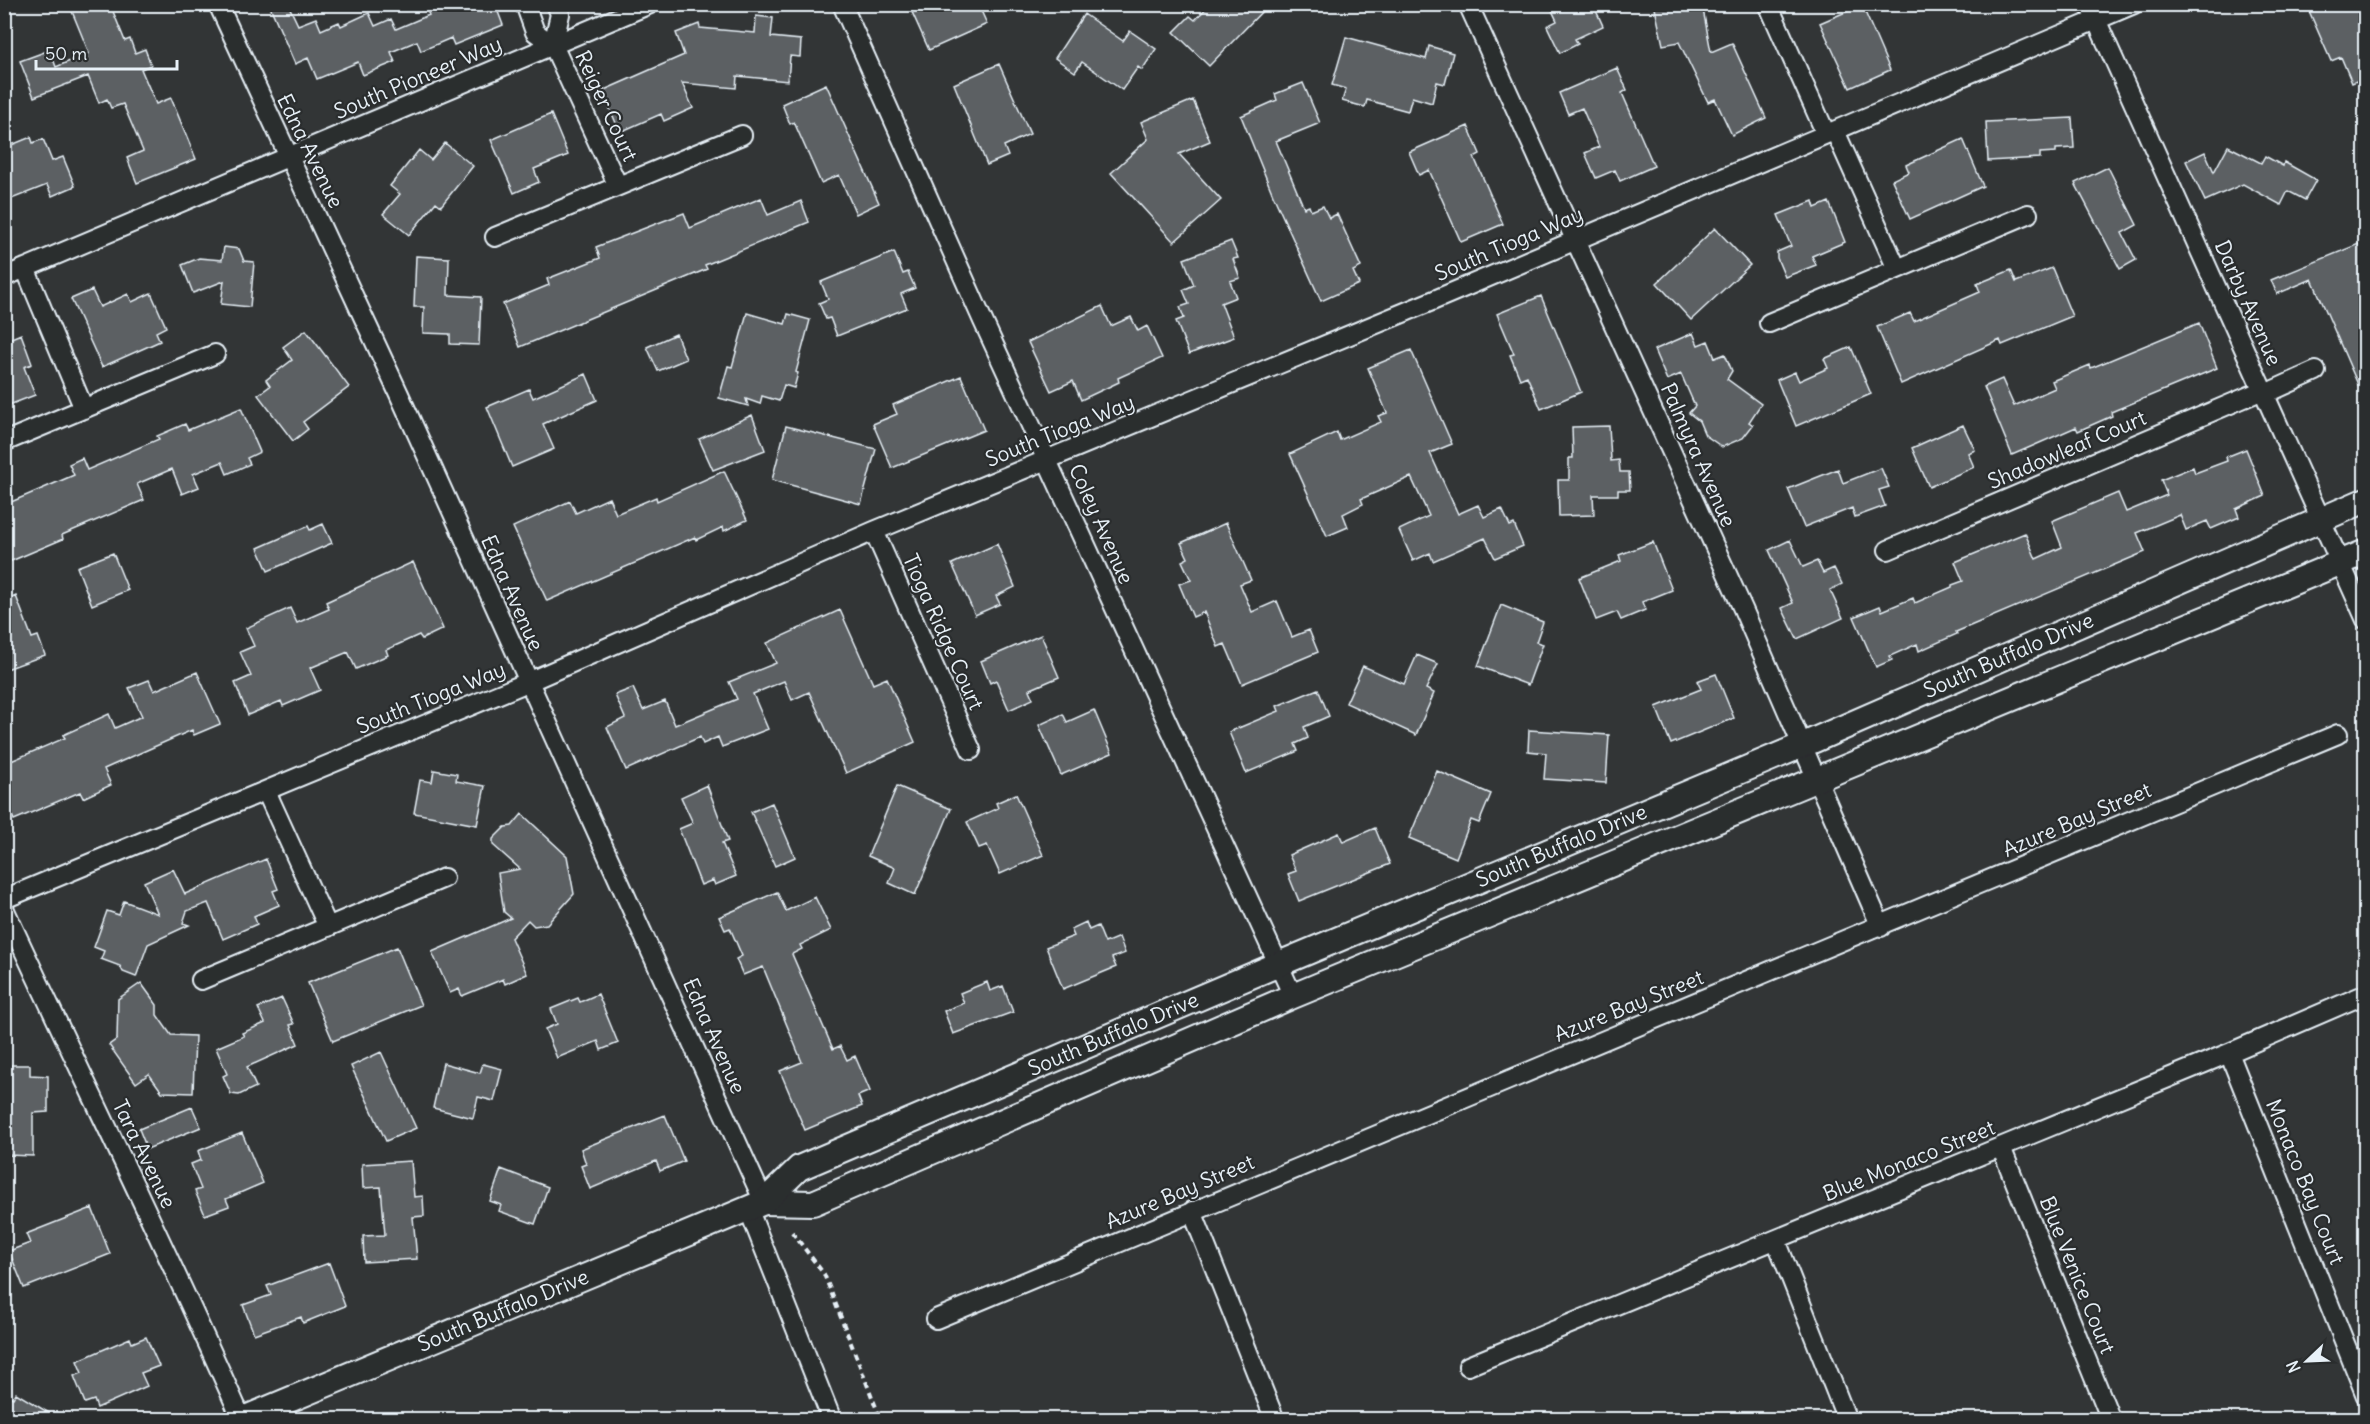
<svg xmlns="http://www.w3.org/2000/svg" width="2370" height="1424" viewBox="0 0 2370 1424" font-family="Delius,sans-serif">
<rect width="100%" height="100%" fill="#323536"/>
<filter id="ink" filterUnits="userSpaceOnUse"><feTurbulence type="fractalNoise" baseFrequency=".0167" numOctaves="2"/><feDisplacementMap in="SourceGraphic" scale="12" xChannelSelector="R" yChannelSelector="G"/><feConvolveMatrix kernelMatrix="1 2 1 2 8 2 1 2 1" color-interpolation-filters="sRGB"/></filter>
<g filter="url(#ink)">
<path fill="#5c6063" stroke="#e8f1f8" stroke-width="1.5" d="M69 4H110L125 41 130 39 135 53 145 49 151 65 141 69 156 104 171 98 196 159 137 183 127 158 143 151 123 104 111 108 107 99 99 103 88 76 34 97 20 61 50 50 56 67 89 53Z
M269 4H288L298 25 316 18 321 30 339 22 341 26 369 13 375 26 391 19 396 29 429 15 424 4H495L503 25 454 45 451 38 421 51 417 41 391 52 395 62 363 75 358 62 317 79 308 58 295 64Z
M929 4H978L987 24 929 50 912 12Z
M1210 4H1269L1209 66 1174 32 1190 16 1195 20Z
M1549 4H1593L1603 26 1575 39 1578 44 1560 53 1547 26 1557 21Z
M1654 4H1702L1711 52 1732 43 1766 118 1732 135 1715 99 1708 102 1679 42 1663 45Z
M2306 4H2366V77L2352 83 2341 57 2331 61Z
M1862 5 1890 70 1850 88 1820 23Z
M1084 14 1123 41 1130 31 1156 49 1142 70 1138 67 1122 90 1082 62 1075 72 1055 58Z
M756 16 773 18 771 37 801 40 800 57 790 56 788 81 737 76 736 88 682 83 693 108 664 121 661 114 620 132 602 91 684 55 676 33 699 24 700 28 755 33Z
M1346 37 1426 59 1429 46 1453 53 1445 84 1437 82 1432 103 1412 97 1408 111 1367 100 1365 107 1342 101 1346 89 1332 85Z
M999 64 1030 134 1004 146 1008 156 987 165 954 84Z
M1617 68 1627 90 1622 93 1654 166 1620 181 1615 170 1596 178 1585 153 1599 147 1582 108 1568 114 1559 93Z
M1303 83 1320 123 1276 141 1304 208 1309 206 1311 211 1323 206 1329 218 1337 214 1361 267 1353 271 1359 284 1321 301 1273 195 1241 116 1277 100 1275 94Z
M826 84 879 203 856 214 839 175 821 183 794 122 790 124 782 104Z
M1193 100 1210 141 1179 154 1221 200 1174 242 1111 173 1148 139 1141 122Z
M551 114 568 155 534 169 539 182 514 193 491 140Z
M2072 118 2074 148 2056 149V152L2040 153V158L1988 161 1986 122Z
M1468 126 1480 154 1474 157 1503 224 1461 242 1429 170 1419 175 1409 152Z
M31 137 33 143 43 139 52 161 63 157 75 186 52 196 47 185 4 202V148Z
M1963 139 1983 186 1910 219 1892 180 1909 172 1906 165Z
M445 143 473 166 441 206 436 202 409 235 383 214 400 194 390 186 419 150 431 160Z
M2228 146 2261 163 2265 156 2283 166 2284 162 2316 180 2305 200 2288 191 2281 205 2243 184 2205 201 2186 161 2205 152 2214 172Z
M2108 167 2137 225 2122 233 2136 260 2120 269 2075 183Z
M761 198 768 215 801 201 809 222 705 265 707 269 520 347 503 304 549 285 547 279 600 258 596 247 684 213 690 228Z
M1813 201 1815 208 1829 202 1845 242 1812 256 1816 265 1785 277 1777 258V252L1791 246 1778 215Z
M1715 228 1750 265 1691 320 1657 283Z
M1231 241 1238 258 1233 259 1240 278 1230 281 1236 297 1221 303 1234 337 1189 354 1176 321 1184 318 1180 307 1189 304 1183 290 1194 285 1184 259Z
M2366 241V403L2312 279 2277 294 2271 280Z
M224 247 239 249 244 261 254 262 250 307 221 304 224 281 193 293 182 265 199 258 222 260Z
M894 252 903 274 908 272 915 288 901 294 907 308 837 336 830 318 826 319 819 303 828 299 821 282Z
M416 256 449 258 448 295 481 297 479 345 450 344V334L423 333 424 307H414Z
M2052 268 2072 316 2002 345 2000 340 1901 384 1877 327 1910 313 1914 321 1980 292 1977 284 2011 270 2016 282Z
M92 290 100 307 128 294 132 302 151 293 166 327 156 332 160 341 102 367 71 299Z
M1541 296 1581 392 1541 409 1527 376 1520 379 1510 355 1514 354 1497 314Z
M1102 306 1111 326 1131 317 1138 331 1147 326 1162 358 1118 378 1119 382 1081 400 1073 381 1051 391 1028 342Z
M747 313 785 324 788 314 810 320 796 372 798 373 794 388 784 385 779 401 762 396 760 404 746 399 748 406 719 398 728 366 732 367Z
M2199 323 2217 368 2111 412 2112 416 2078 431 2076 427 2012 455 1984 387 2002 379 2014 406 2055 388 2052 381 2090 365 2091 368Z
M306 330 349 387 303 422 308 429 293 441 258 395 270 386 266 380 292 360 283 347Z
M1693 333 1698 345 1708 341 1715 358 1725 354 1732 371 1727 379 1761 404 1749 422 1753 425 1743 438 1722 447 1705 435 1699 421 1689 413 1695 406 1681 374 1667 380 1654 350Z
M21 334 32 364 24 367 35 395 4 407V341Z
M676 334 686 359 658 371 647 347Z
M1851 347 1871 394 1796 426 1777 380 1795 372 1799 381 1828 368 1824 359Z
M1411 350 1452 444 1430 453 1458 514 1478 505 1484 517 1502 509 1510 526 1514 524 1523 546 1495 558 1485 538 1433 561 1430 553 1413 561 1399 530 1429 516 1411 477 1361 499 1363 504 1343 514 1348 527 1327 536 1290 454 1337 432 1340 440 1381 422 1378 416 1387 413 1368 368Z
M586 374 597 400 543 424 554 449 512 467 487 407 529 389 533 398Z
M961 376 984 430 892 468 873 424 897 414 893 405Z
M241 408 260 452 247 458 250 464 227 474 222 462 193 474 199 487 182 494 172 469 137 484 144 500 62 535 63 539 4 564V505L74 475 69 464 82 458 87 470 159 439 157 436 185 424 188 430Z
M752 415 765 450 713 470 699 439Z
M1963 425 1975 450 1968 453 1974 467 1929 487 1912 448Z
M786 426 876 449 861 504 772 480Z
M1609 426 1611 461 1619 460 1620 472H1629L1630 490H1618V495H1593L1594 515 1559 516 1558 480H1569V458H1573L1572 427Z
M2246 449 2265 496 2236 509 2239 517 2211 529 2207 521 2186 530 2180 515 2137 533 2145 552 1956 632 1957 634 1919 651 1917 644 1890 656 1892 660 1876 667 1854 617 1880 606 1882 611 1913 598 1915 603 1952 587V585L1963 581 1955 562 2025 533 2036 559 2062 547 2052 521 2118 493 2126 512 2167 495 2161 480 2193 467 2195 473 2227 461 2226 457Z
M1881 468 1889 487 1879 490 1885 506 1855 517 1852 508 1804 527 1788 489 1838 469 1843 483Z
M724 471 747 520 724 531 723 527 696 540 695 537 547 601 513 527 570 501 576 513 609 498 616 514 656 497 657 501Z
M1226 523 1251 580 1240 584 1252 612 1277 601 1292 637 1309 630 1318 652 1242 684 1225 644 1218 647 1204 612 1193 617 1179 584 1191 580 1182 561 1188 558 1181 543Z
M323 524 332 543 268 571 258 548 308 526 310 530Z
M1790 540 1803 567 1817 561 1823 573 1834 568 1842 584 1830 590 1843 618 1797 639 1782 608 1793 603 1769 550Z
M1653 542 1672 590 1642 602 1645 610 1621 620 1617 612 1596 620 1579 578 1621 561 1619 555Z
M997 544 1015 587 996 596 1000 604 975 615 952 564Z
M113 553 128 590 92 605 77 567Z
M413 562 443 629 422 639 419 635 386 650 388 655 356 669 348 652 310 668 320 690 283 706 281 701 248 715 235 683 251 676 240 652 254 646 246 628 290 608 297 623 329 609 326 602Z
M16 596 32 638 38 636 45 655 4 670V601Z
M1501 605 1543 622 1536 642 1543 644 1528 685 1478 666Z
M840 610 873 684 887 678 915 742 846 773 809 692 792 700 784 681 753 694 768 729 722 747 718 737 703 744 700 737 626 770 607 727 625 718 615 695 633 688 643 710 665 701 675 725 737 699 729 682 776 663 767 643Z
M1041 635 1059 677 1029 690 1033 699 1009 710 996 680 990 683 981 661Z
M1417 655 1438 664 1426 689 1434 693 1416 735 1346 703 1363 666 1404 684Z
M197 672 220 724 194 735 192 730 104 769 111 785 83 798 80 792 14 820 4 799V764L65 738 63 735 109 714 115 728 142 716 129 688 149 680 154 691Z
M1716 674 1734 718 1671 744 1656 707 1701 689 1697 681Z
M1318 689 1329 716 1304 727 1308 738 1295 744 1298 751 1246 773 1229 732 1279 711 1277 706Z
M1094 710 1112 753 1061 775 1039 725 1063 714 1067 722Z
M1529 730 1609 735 1606 783 1544 779 1546 753 1528 751Z
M434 770 457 774 456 781 485 786 477 825 414 813 420 780 432 782Z
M1437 771 1491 794 1479 823 1471 820 1456 858 1409 838Z
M707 785 728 841 722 843 736 876 715 885 713 880 701 885 679 829 693 823 681 797Z
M897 786 951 809 915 895 889 883 895 868 868 856Z
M1016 794 1043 855 1000 874 987 845 979 848 967 822 998 808 996 803Z
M772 803 795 857 775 866 751 812Z
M522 814 567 856 574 894 547 924 534 926 528 920 511 938 527 974 505 984 503 979 462 996 459 989 450 993 432 952 511 918 504 912 498 873 520 869 493 845V839L505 827 512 826Z
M1375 828 1390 864 1299 901 1288 874 1296 871 1289 855 1339 833 1343 842Z
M266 859 278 889 273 891 279 905 254 916 257 924 223 939 208 903 187 911 183 923 189 925 148 944 136 977 123 972 120 966 101 959 104 951 94 947 107 911 119 915 124 901 158 914 144 882 173 869 185 894Z
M777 892 786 911 815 897 831 930 800 945 802 949 792 954 833 1049 840 1046 847 1060 855 1056 870 1091 858 1096 862 1106 805 1130 780 1071 802 1062 763 967 743 975 736 959 742 956 730 928 725 930 719 917Z
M1086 922 1089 930 1098 926 1105 943 1119 937 1125 953 1112 958 1116 967 1063 989 1046 947 1074 936 1071 929Z
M397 947 421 1005 333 1041 308 983Z
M987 982 990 991 1003 986 1013 1012 953 1034 944 1011 964 1003 960 993Z
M141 983 157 1005V1015L171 1035 195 1036 193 1093 162 1092 149 1074 136 1083 109 1045 117 1039 118 999Z
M598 994 618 1043 601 1050 598 1041 557 1058 545 1029 557 1024 551 1009 578 998 580 1002Z
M282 998 294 1024 290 1025 298 1044 247 1067 256 1087 239 1095 231 1094 223 1076 227 1074 216 1048 244 1036 242 1033 265 1023 258 1008Z
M381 1052 416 1128 386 1141 351 1066Z
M443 1063 480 1073 483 1064 502 1069 494 1101 478 1097 473 1118 433 1108Z
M4 1065H30V1075L48 1076V1112L33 1113V1156L7 1155Z
M192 1107 201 1127 147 1149 139 1129Z
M665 1115 684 1161 660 1171 656 1161 590 1189 581 1166 586 1164 581 1149Z
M242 1133 263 1183 226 1199 229 1206 205 1215 195 1191 201 1189 191 1164 201 1160 198 1151Z
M411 1161 414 1197 423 1196 424 1216 413 1217 417 1259 364 1262 363 1236 385 1235 381 1187 363 1188 362 1164Z
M501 1169 548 1187 535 1224 499 1211 501 1205 490 1201Z
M92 1208 110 1254 24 1288 9 1251 30 1243 26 1234Z
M329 1263 345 1306 303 1323 301 1317 254 1334 243 1305 271 1295 267 1286Z
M146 1337 159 1366 141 1373 147 1386 97 1408 94 1400 85 1403 74 1376 82 1373 77 1361 130 1338 132 1343Z
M4 1393 13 1398 16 1393 59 1419H4Z"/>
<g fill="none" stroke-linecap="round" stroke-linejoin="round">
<g stroke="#e8f1f8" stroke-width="22">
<path id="minor" d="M218 4 399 394 764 1202
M525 4 535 32 553 45 618 186
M842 4 983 321 1293 996
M1468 4 1743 609 1881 927
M1768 4 1826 134
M2089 4 2366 620
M553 45 560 14 556 4
M1835 131 1897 269
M495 237 742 135
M25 268 84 409
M4 277 650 4
M1769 323 2028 214
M2265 394 2316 371
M4 442 215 354
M874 531 971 750
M1888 550 2263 390
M266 791 328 927
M4 899 528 682 874 531 1432 301 2134 4
M4 908C83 1079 166 1247 242 1420
M201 980 444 878
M2229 1053 2366 1396
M2001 1147 2111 1420
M748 1208 832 1420
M1192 1211 1275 1420
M1776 1240 1847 1420
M936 1319 2338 734
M1468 1366 2229 1053 2366 994"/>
</g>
<g stroke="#e8f1f8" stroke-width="28">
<g id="major">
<path d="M764 1202 813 1203 1293 996 2366 552"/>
<path id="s1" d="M241 1420 764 1202 799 1168 1279 964 1803 745 2366 500"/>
</g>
</g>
<path stroke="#e8f1f8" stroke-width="4" stroke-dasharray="6 4.5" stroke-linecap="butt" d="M792 1232 824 1274 881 1420"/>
<use href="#minor" stroke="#2a2d2e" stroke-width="18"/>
<use href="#major" stroke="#2a2d2e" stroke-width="24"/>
</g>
</g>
<g text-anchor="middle" stroke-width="4.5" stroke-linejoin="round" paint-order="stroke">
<g font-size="21" fill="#e8f1f8" stroke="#2a2d2e">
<text transform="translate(418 78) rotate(-23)" y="7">South Pioneer Way</text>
<text transform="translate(606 106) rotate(65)" y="7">Reiger Court</text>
<text transform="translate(310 151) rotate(64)" y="7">Edna Avenue</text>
<text transform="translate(1509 244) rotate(-23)" y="7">South Tioga Way</text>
<text transform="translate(2248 303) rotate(66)" y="7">Darby Avenue</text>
<text transform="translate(1060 431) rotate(-22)" y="7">South Tioga Way</text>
<text transform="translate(2067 450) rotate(-23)" y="7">Shadowleaf Court</text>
<text transform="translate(1698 455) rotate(66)" y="7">Palmyra Avenue</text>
<text transform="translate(1101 524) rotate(66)" y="7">Coley Avenue</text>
<text transform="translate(512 593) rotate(66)" y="7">Edna Avenue</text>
<text transform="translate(943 632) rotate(66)" y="7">Tioga Ridge Court</text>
<text dy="7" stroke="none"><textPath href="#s1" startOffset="1929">South Buffalo Drive</textPath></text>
<text transform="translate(431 698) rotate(-22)" y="7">South Tioga Way</text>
<text transform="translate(2077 820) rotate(-23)" y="7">Azure Bay Street</text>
<text dy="7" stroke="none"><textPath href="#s1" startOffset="1443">South Buffalo Drive</textPath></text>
<text transform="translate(1629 1006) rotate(-22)" y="7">Azure Bay Street</text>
<text dy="7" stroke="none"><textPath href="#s1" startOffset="957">South Buffalo Drive</textPath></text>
<text transform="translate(714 1036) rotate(66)" y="7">Edna Avenue</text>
<text transform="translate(144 1154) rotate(64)" y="7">Tara Avenue</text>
<text transform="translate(1909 1161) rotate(-22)" y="7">Blue Monaco Street</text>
<text transform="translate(2305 1182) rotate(68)" y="7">Monaco Bay Court</text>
<text transform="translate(1180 1192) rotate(-23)" y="7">Azure Bay Street</text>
<text transform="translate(2077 1275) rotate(68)" y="7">Blue Venice Court</text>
<text dy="7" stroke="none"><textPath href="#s1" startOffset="284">South Buffalo Drive</textPath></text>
</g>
</g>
<rect width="2370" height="1424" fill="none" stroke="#2a2d2e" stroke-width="24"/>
<rect x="12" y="12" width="2346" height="1400" fill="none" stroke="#e8f1f8" stroke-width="2" filter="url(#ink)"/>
<g transform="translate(2307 1361) rotate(247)" stroke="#2a2d2e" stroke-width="4.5" paint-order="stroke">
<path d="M0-4.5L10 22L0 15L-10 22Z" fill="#e8f1f8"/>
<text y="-9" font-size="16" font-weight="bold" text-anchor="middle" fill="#e8f1f8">N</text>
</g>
<path d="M36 60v9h141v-9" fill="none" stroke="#e8f1f8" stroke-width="3"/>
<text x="45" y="60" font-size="18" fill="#e8f1f8" stroke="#2a2d2e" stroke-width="4.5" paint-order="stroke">50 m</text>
</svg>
